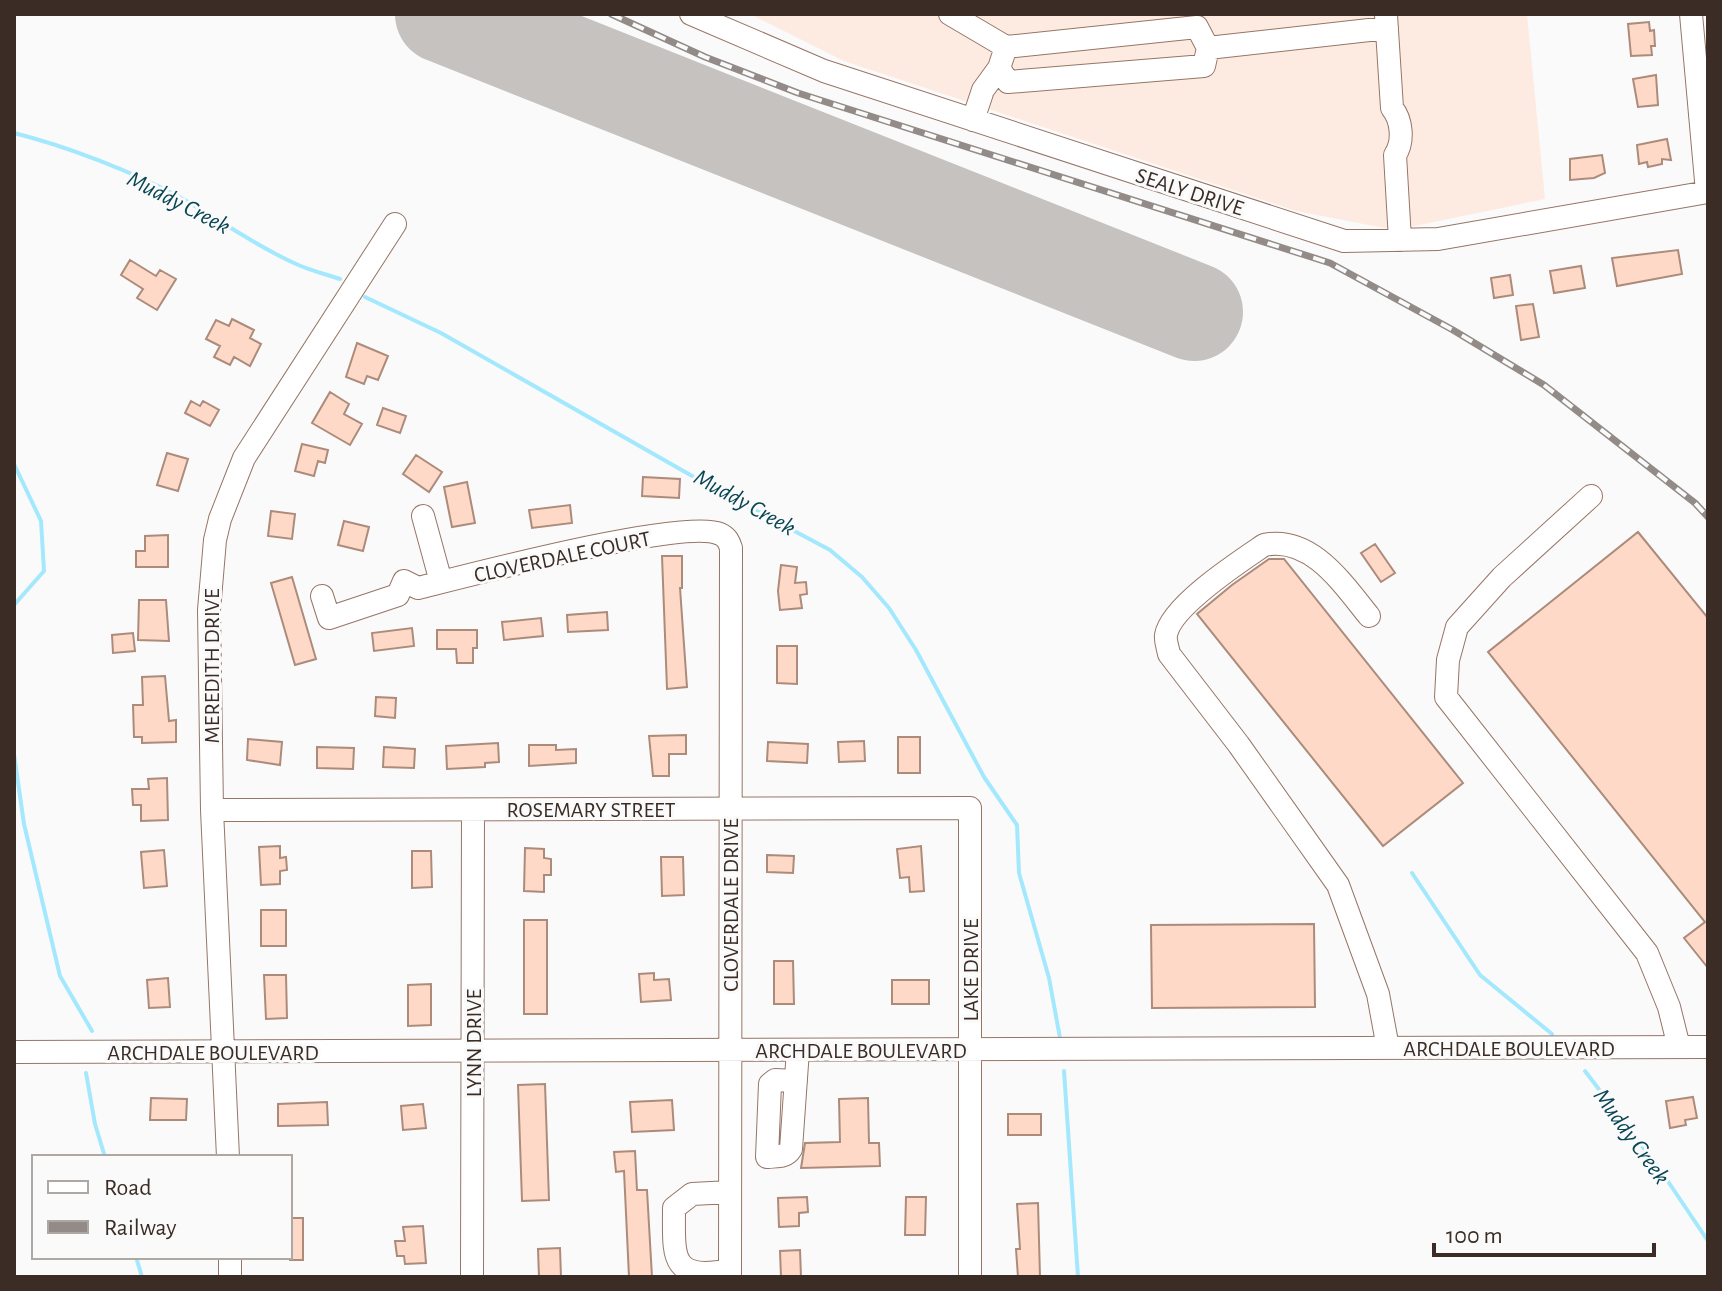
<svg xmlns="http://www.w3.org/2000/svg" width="1722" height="1291" viewBox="0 0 1722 1291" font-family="'Alegreya Sans',sans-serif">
<rect width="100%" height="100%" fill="#fafafa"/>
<path fill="#fdebe2" d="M750 14H1527L1545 199 1395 230 1296 211 844 61Z"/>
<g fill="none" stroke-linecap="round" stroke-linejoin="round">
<path stroke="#a4e8fd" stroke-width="4" d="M14 133C66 146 134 172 181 198 219 219 254 245 294 263 308 270 325 274 340 279
M365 297 441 333 708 485 830 550 862 577 889 608 916 650 984 777 1017 825 1019 873 1049 978 1060 1038
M14 464 41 521 44 571 14 605
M14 754 24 824 60 976 92 1031
M1412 873 1480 975 1552 1034
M1064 1071 1078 1277
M1585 1071 1661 1171 1708 1241
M86 1073 95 1124 105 1157
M136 1257 142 1277"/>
<path stroke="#c6c2c0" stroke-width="98" d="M444 14 1194 312"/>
</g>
<path fill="#fed9c8" stroke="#ad8b7b" stroke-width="2" d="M1649 22 1650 31 1654 30 1655 46H1651L1652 55 1631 56 1628 24Z
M1656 75 1658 105 1638 107 1633 79Z
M1667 139 1671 160 1662 159V164L1648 167 1647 162 1639 164 1637 145Z
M1602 155 1605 173 1594 178 1570 180V159Z
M1678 250 1682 274 1617 286 1612 258Z
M130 260 156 276 160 270 176 279 157 310 137 298 143 289 121 275Z
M1581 266 1585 288 1554 293 1550 271Z
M1510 275 1513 295 1494 298 1491 278Z
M1533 304 1539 337 1521 340 1516 306Z
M232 319 254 330 250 338 261 344 250 366 234 357 230 365 214 357 220 346 206 339 216 320 229 326Z
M357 343 388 356 378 380 367 376 364 384 346 377Z
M330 392 349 404 344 414 362 424 350 445 312 423Z
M191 401 200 406 203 401 219 410 210 426 185 413Z
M383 408 406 416 400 433 377 425Z
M302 444 328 450 325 463 318 461 314 476 295 471Z
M167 453 188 459 178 491 157 485Z
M416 455 442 472 429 492 403 474Z
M643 477 680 479 679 498 642 496Z
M467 482 475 523 452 527 444 487Z
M570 505 572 523 532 528 529 510Z
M271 511 295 514 292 539 268 536Z
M344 521 369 527 363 551 338 545Z
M1638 532 1708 618V968L1684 938 1705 922 1488 652Z
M168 535V567H136V551H145V536Z
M1375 544 1395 573 1381 582 1361 553Z
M662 556H682V588H680L687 687 667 689Z
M1269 559H1284L1463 783 1383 846 1197 614 1232 585Z
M781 565 797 567 795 583 806 582 807 594 800 595 802 608 780 610 778 591Z
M292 577 316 659 295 665 271 583Z
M139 600H166L169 641 138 640Z
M607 612 608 630 568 632 567 615Z
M541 618 543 636 504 640 502 622Z
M412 628 414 646 374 651 372 633Z
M437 630H477V648H473V663H457L456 649H437Z
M133 633 135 651 113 653 112 635Z
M777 646H797V684L777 683Z
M165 676 169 721 176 720V742L142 743V737H134L133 705H143L142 677Z
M376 697 396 698 395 718 375 716Z
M686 735V754H669V776H653L649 736Z
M898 737H920V773H898Z
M248 739 282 742 280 765 247 760Z
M864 741 865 761 839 762 838 742Z
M768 742 808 744 807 763 767 761Z
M498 743 499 762 485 763V767L447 769 446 746Z
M529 745H556V750L576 749V763L529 766Z
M317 747 354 748 353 769 317 768Z
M384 747 415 749 414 768 383 767Z
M167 778 168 820 141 821V805H133L132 789H149L148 779Z
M280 846V858L286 857 287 870 280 871V884L261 885 259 847Z
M921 846 924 891 910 892 909 877 900 878 897 849Z
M525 848 544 849V858L551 859V875H544V892L524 891Z
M164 850 167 886 144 888 141 852Z
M412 851H431L432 887 412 888Z
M767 855 794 856 793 873 767 872Z
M661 857H683L684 895 662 896Z
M261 910H286V946H261Z
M524 920H547V1014H524Z
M1314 924 1315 1007 1152 1008 1151 925Z
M774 961H793L794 1004H774Z
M654 973V980L669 979 671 1000 641 1002 639 974Z
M264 975H286L287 1018 266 1019Z
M168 978 170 1007 149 1008 147 980Z
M892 980H929V1004H892Z
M431 984V1025L408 1026V985Z
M545 1084 549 1200 522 1201 518 1085Z
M1693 1097 1697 1118 1685 1120 1686 1125 1670 1128 1666 1101Z
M151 1098 187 1099 186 1120H150Z
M868 1098 869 1143H879L880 1166 801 1168 805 1143 840 1142 839 1099Z
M672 1100 674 1130 632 1132 630 1102Z
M327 1102 328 1125 278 1126V1104Z
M423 1104 426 1128 403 1130 401 1106Z
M1008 1114H1041V1135H1008Z
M635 1151 637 1190H647L652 1277H629L624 1171 616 1172 614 1152Z
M807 1197 808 1212 799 1213V1226L779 1227 778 1198Z
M906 1197H926L925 1235H905Z
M1038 1203 1040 1277H1018L1016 1249H1020L1017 1204Z
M290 1218H303V1260H290Z
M423 1226 426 1263 405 1264 404 1256H397L395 1241H405L403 1227Z
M560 1248 561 1277H539L538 1249Z
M800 1250 801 1277H781L780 1251Z"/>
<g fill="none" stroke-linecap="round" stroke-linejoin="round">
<g stroke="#967566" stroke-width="24">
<path id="minor" d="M691 14 824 71 1344 241 1438 239 1708 192
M950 14 1006 47
M1691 14 1707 192
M1386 15 1392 108C1402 120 1404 142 1395 155L1400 240
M1208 48 1197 27 1006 47 999 68 1008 82 1204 66 1208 48 1387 28
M973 120 983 90 999 68
M1591 496 1502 577 1457 627 1448 660 1446 697 1647 953 1669 1007 1679 1047
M423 516 441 582
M322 596 329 618 398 595 404 581 418 588C466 576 685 518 720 534 727 537 729 542 731 548L730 1277
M1369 616C1343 584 1311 535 1264 545 1239 562 1171 606 1166 635 1165 641 1168 648 1169 654L1239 745 1338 885 1378 994 1388 1048
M212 810 970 808V1277
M14 1052 1708 1047
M796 1081 775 1080 770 1084 767 1157C776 1156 786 1158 791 1149L798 1050
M228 1157 212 810 209 610 215 540 220 519 244 458 395 224
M730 1192 692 1194 674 1208C674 1256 669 1282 730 1270
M230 1257V1277
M472 1277 473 810"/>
</g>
<use href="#minor" stroke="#fff" stroke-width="22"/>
<g stroke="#938b87" stroke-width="7">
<path id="rail" d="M611 14 705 57 798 93 1330 263 1453 330 1544 385 1695 503 1708 517"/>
</g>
<use href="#rail" stroke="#fafafa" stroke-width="4" stroke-dasharray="12" stroke-linecap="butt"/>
</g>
<g text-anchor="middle" stroke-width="6" stroke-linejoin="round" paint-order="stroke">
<g font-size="22" fill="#3b2d26" stroke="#fafafa">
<text transform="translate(1190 191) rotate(18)" y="8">SEALY DRIVE</text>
<text transform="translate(562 556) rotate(-12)" y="8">CLOVERDALE COURT</text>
<text transform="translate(211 666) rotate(-90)" y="8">MEREDITH DRIVE</text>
<text x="591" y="817">ROSEMARY STREET</text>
<text transform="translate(730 905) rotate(-90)" y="8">CLOVERDALE DRIVE</text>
<text transform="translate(970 970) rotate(-90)" y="8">LAKE DRIVE</text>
<text transform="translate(473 1043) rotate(-90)" y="8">LYNN DRIVE</text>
<text x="1509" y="1056">ARCHDALE BOULEVARD</text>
<text x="861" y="1058">ARCHDALE BOULEVARD</text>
<text x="213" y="1060">ARCHDALE BOULEVARD</text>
</g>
<g font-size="24" font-style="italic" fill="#084654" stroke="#fafafa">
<text transform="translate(179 202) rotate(27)" y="8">Muddy Creek</text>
<text transform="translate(745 502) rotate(29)" y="8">Muddy Creek</text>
<text transform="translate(1632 1136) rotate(54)" y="8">Muddy Creek</text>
</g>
</g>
<rect width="1722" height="1291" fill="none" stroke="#3b2d26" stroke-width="32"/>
<rect x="32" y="1155" width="260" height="104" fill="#fafafa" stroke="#aea8a5" stroke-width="2"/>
<rect x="48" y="1181" width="40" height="12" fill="#ffffff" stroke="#aea8a5" stroke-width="2"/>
<text x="104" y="1195" font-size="24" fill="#3b2d26">Road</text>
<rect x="48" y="1221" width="40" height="12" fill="#938b87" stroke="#aea8a5" stroke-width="2"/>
<text x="104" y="1235" font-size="24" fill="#3b2d26">Railway</text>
<path d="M1434 1243v12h220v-12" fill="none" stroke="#3b2d26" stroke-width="4"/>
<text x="1446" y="1243" font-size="24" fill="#3b2d26" stroke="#fafafa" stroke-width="6" paint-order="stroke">100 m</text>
</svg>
